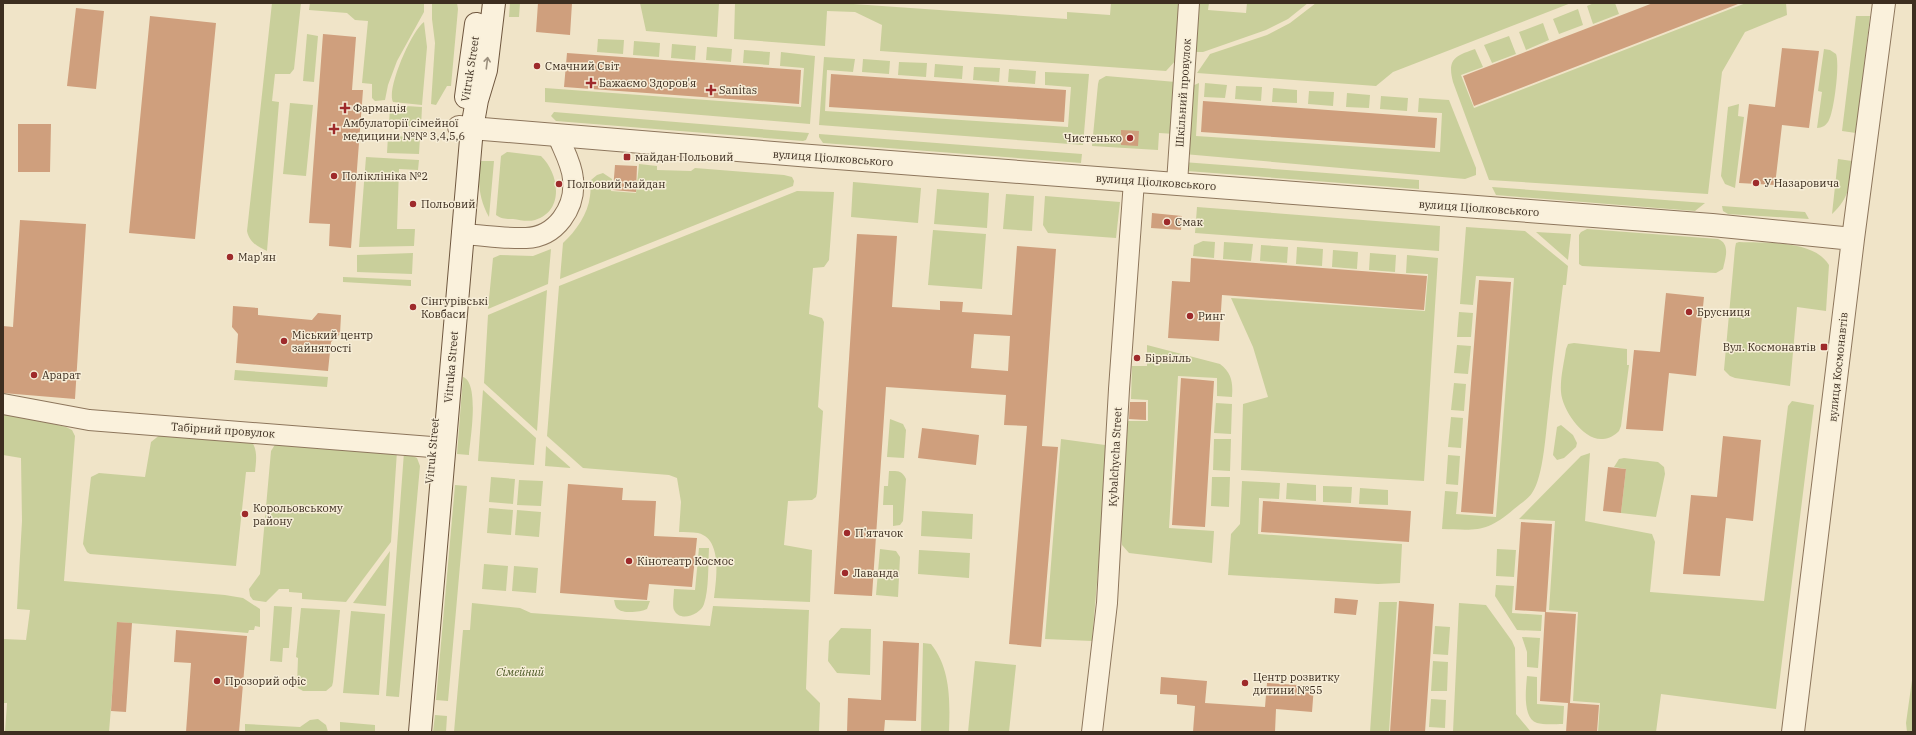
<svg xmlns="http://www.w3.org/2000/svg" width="1916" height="735" viewBox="0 0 1916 735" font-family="'IBM Plex Serif',serif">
<rect width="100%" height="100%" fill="#f0e4c8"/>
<path fill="#c9cf9b" d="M272 3H301L294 69 290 74H275L272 101 279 102 267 251C258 247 249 242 247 231Z
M310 3H424V12L397 61 388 85 385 100 375 101 372 98V84L362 83 368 21 355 20 347 13 309 10Z
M432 3H457L458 9 451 86H447L436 105 431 104 435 43 432 19Z
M510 3H520L519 17H509Z
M640 3H719L717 37 646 31Z
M735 3H839L1067 19V12L1110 15 1111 3H1181L1177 59 1166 71 880 51 882 25 855 12 827 11 825 46 734 39Z
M1198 3H1209L1208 10 1246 13 1247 3H1308L1288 19 1266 30 1203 52H1193Z
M1316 3H1571L1393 72 1376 86 1197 73 1210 54 1267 35 1290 23Z
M1594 3H1615L1619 14 1593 24 1587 6Z
M1746 3H1786L1787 15 1745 32 1722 72 1708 194 1489 180 1453 82C1447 59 1455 56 1475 49L1483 67 1461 75 1474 108Z
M1578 9 1583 25 1559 34 1553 19Z
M1856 16H1870L1856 133 1842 131Z
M424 22 427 47 422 105 393 102C386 89 412 30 424 22Z
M1543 23 1549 40 1526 50 1519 32Z
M307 34 318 36 314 82 303 81Z
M1509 36 1516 54 1492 63 1484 45Z
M598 39 624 40 623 54 597 52Z
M634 41 660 43 659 57 633 55Z
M672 44 696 46 695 60 671 58Z
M707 47 732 49 731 62 706 60Z
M1824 49 1830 50 1836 54C1840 64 1834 111 1829 120 1827 125 1822 128 1817 128L1822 92 1818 91Z
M744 50 770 52 769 65 743 63Z
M781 52 815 56 810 124 545 102V88L801 107 804 68 780 66Z
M824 57 855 59 853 72 827 70 825 111 1068 127 1071 87 1045 85V72L1089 74 1083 145 819 125Z
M863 59 890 61 889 74 862 72Z
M899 62 927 63 926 77 898 75Z
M935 64 963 66 962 79 934 77Z
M974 67 1000 68 999 82 973 80Z
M1009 69 1036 71 1035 84 1008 82Z
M1106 76 1176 82 1175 134 1159 133 1158 150 1092 146 1098 84 1099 80Z
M1199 83 1196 136 1440 152 1442 113 1418 112 1419 98 1449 100 1476 168V175L1465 179 1184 154 1192 86Z
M1205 83 1227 85 1225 98 1204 97Z
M1236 86 1262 87 1261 101 1235 99Z
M1273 88 1297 90V103L1272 102Z
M1309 91 1334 92 1333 106 1308 104Z
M1347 93 1370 95 1369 108 1346 107Z
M1381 96 1408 98 1407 111 1380 109Z
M290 103 313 105 306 176 283 174Z
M1739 104 1738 116 1744 117 1735 188 1725 184 1721 176 1728 107Z
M390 105 422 107 421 127 389 125Z
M554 112 809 133 806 140 803 141 556 121 551 116Z
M819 134 1082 154 1081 163 823 143 819 137Z
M388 136 420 137 419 154 387 153Z
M507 152 541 156C559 173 565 211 535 220 528 222 520 220 513 219 507 219 501 219 496 215L501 156Z
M366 157 419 160 418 170 399 169 397 229H415L414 246 359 247Z
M1838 159 1852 161C1850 183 1850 198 1832 214Z
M481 161H494L489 217C479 199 477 181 481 161Z
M1183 162 1419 180V189L1187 171Z
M639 164 657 166V170L691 171 695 168 784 175 792 177 794 181 793 186 560 279 563 243C576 231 588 214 590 196 591 191 590 185 591 180L597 175 603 173 612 179 611 191 636 193Z
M853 182 921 188 918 223 851 217Z
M1492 187 1705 203 1695 211 1496 195Z
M937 189 989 193 987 228 934 224Z
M797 191 834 192 829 260 824 267 813 268 809 314 822 318 824 322 818 407 823 411 817 493 816 497 812 500 788 501 784 545 812 550 810 602 714 598C716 580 723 539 698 533 692 532 685 532 679 532L681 502 677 478 669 475 583 468 547 436 559 286Z
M1006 194 1034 196 1032 231 1003 229Z
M1045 196 1120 202 1116 238 1048 233 1043 225Z
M1722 206 1805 212 1809 219 1728 214 1723 211Z
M1197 207 1440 226 1439 251 1195 233Z
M1466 227 1525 231 1568 266 1566 285H1563C1558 326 1553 366 1549 406 1546 427 1544 477 1532 493 1528 499 1520 504 1514 509 1486 533 1477 530 1442 529L1445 491 1458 492 1456 514 1496 517 1514 278 1476 276 1473 305 1460 304Z
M1587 229 1718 239C1731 244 1725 259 1723 269L1716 273 1582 266 1579 264V235L1581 232Z
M933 230 986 234 982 289 928 285Z
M1536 232 1571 234 1568 260Z
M1203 241 1215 242 1214 258 1193 256 1194 245Z
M1224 242 1253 244 1251 261 1223 259Z
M1739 242C1766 243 1814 240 1829 265L1826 311 1797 307 1790 386 1735 378 1730 376 1724 370 1735 248 1736 243Z
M1261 245 1288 247 1287 263 1260 261Z
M1297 247 1323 249 1322 266 1296 264Z
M551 249 548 284 488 309 493 258 500 255 533 256Z
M1333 250 1358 252 1357 269 1332 267Z
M413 253 412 274 357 272V255Z
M1370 253 1396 255 1395 272 1369 270Z
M1407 255 1438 258 1424 481 1241 470 1243 404 1268 397 1253 347 1231 298 1425 311 1428 274 1406 273Z
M343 277 411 280V286L343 282Z
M547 290 537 431 484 383 488 315Z
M1459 312 1473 313 1471 337H1457Z
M1574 343 1627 349V365H1629L1621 426 1619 431C1615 435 1609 439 1603 439 1583 441 1562 409 1561 392 1560 378 1564 363 1566 349L1568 344Z
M1147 345 1220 364C1232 373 1233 383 1232 397L1217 396V378L1178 376 1169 528 1214 531 1212 563 1129 553 1122 545 1121 535 1126 421H1148V400L1131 399 1132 366H1147Z
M1457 345 1471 346 1468 374 1454 373Z
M235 370 328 377 327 387 234 380Z
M463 377C480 383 470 440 469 455L457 454Z
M1454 383 1466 384 1464 411 1451 410Z
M483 390 536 438 534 465 478 461Z
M1792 401 1814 405 1776 709 1661 694 1656 732H1598L1600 703 1573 701 1578 612 1549 610 1555 521 1519 519 1581 456 1590 453 1585 521 1652 534 1655 542 1650 592 1764 601 1788 406Z
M1216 403 1232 404 1231 434 1214 433Z
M3 412 66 427 72 430 75 436 64 581 225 595 243 598 260 609V627L255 626 254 630H249L248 633 118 622 109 732H5L7 703H3V639L26 640 30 610 17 609 22 521 21 458 3 455Z
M1451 417 1463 418 1461 448 1448 447Z
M890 419 903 424 906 430 904 458 887 457Z
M1561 425 1573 435 1577 443 1576 447 1564 458 1557 460 1553 455 1557 427Z
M161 434 252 442C258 451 256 462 255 472H246L236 566 90 554 87 552 83 544 91 477 99 473 145 477 151 442Z
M1061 439 1105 445V488L1092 641 1045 639Z
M1214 439H1231L1230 471 1213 470Z
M276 443 397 451 391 542 346 602 302 599V593L289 592V589H279L266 602 253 600 250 596 249 589 260 574 271 451Z
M546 446 571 468 545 466Z
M404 452 417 458 420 466 399 697 386 696Z
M1448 455 1460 456 1458 485 1446 484Z
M1624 458 1658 462 1664 467 1665 474 1656 517 1621 513 1626 469 1614 467 1619 459Z
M889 471C897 471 902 470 906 479L903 521 900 525 893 526V505H883L884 486H888Z
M491 477 515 479 513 504 489 502Z
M1212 477H1230L1229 507 1211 506Z
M519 480 543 481 541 506 517 505Z
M1242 481 1280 483 1279 499 1259 498 1258 534 1402 544 1400 583 1378 584 1228 575 1231 534 1240 524Z
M1287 483 1316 485V501L1286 499Z
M455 485 467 486 448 701 436 700Z
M1323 486 1352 487 1351 503 1323 502Z
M1360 488 1388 490V505L1359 504Z
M489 508 513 510 511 535 487 533Z
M517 510 541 512 539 537 515 535Z
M922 511 973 514 972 539 921 536Z
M699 548H709C708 565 709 589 704 604 701 614 680 623 674 610 672 605 674 595 674 589L695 590Z
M880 549 896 551 900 557 898 597 876 595Z
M1497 549 1516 550 1514 577 1496 576Z
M919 550 970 553 969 578 918 574Z
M390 551 386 606 353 603Z
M484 564 508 566 506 591 482 589Z
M514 566 538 568 536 593 512 591Z
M1496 585 1514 586 1512 613 1542 615 1541 631 1517 630 1495 596Z
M614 600 650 601 647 609C641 612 623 614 618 609 615 607 615 603 614 600Z
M1379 602H1397L1389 732H1370Z
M472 603 520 608 531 613 710 626 713 606 809 610 806 689 820 703 819 732H454L463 630H470Z
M1459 603 1486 605 1512 641 1515 648 1516 714 1531 732H1453Z
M274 606 292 607 289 648H283L282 662 270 661Z
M301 608 340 610 333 682 332 686 326 691H303L298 688 297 685 298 658 296 657Z
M351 611 385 614 379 695 343 693Z
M1435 626 1450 627 1448 655 1433 654Z
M841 628 871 629 870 675 837 673 828 661 829 641Z
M1522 637 1540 638 1538 668 1527 667V652Z
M923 643 931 644C951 669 950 702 949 732H921Z
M975 661 1016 665 1009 732H968Z
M1433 661 1448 662 1447 691H1431Z
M1913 673V732H1907L1906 723Z
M1527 676 1537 677V704L1564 706 1563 724C1555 724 1544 725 1537 723 1522 718 1526 688 1527 676Z
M1431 699 1446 700 1445 728 1429 727Z
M435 715 447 716 446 732H433Z
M318 719 326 725 328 732H245V724L300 727 310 720Z
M340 722 375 725V732H340Z"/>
<path fill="#cf9f7d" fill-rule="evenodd" d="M538 3H572L570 35 536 32Z
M1653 3 1738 4 1474 106 1463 76Z
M76 8 104 11 96 89 67 86Z
M150 16 216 23 195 239 129 233Z
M323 34 356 37 352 90H363L351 248 329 246 330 224 309 223Z
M1782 48 1819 51 1809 128 1782 125 1775 185 1739 183 1749 104 1775 107Z
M567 53 801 70 799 104 564 87Z
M831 74 1066 90 1064 122 829 107Z
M1203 101 1437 118 1435 148 1201 132Z
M18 124H51L50 172H18Z
M1121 130 1139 131 1138 146 1121 145Z
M615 165 637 166 636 192 613 190Z
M1152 213 1182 216 1181 230 1151 228Z
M20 220 86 224 75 399 3 393V326L13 327Z
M857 234 897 236 892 307 940 310V301L963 302 962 312 1012 315 1017 246 1056 249 1042 446 1058 447 1041 647 1009 644 1027 426 1004 425 1006 395 886 387 872 596 834 594ZM974 334 1010 336 1008 371 971 368Z
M1191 258 1427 276 1424 310 1222 295 1219 341 1168 338 1172 281 1190 282Z
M1479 280 1511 282 1493 514 1461 512Z
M1666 293 1704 297 1696 376 1669 373 1663 431 1626 429 1634 350 1660 352Z
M233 306 258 308V315L312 320 318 313 341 315 340 334 331 342 328 371 236 363 238 334 232 327Z
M1181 378 1214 381 1205 527 1172 525Z
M1130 402H1146V420L1129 419Z
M922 428 979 435 976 465 918 458Z
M1723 436 1761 440 1753 521 1726 518 1720 576 1683 574 1691 495 1717 497Z
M1608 467 1626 469 1621 513 1603 511Z
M568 484 623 488 622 500 656 501 654 536 697 538 692 587 649 584 647 600 560 593Z
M1263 501 1411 511 1409 542 1261 532Z
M1521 522 1552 524 1546 612 1515 610Z
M1335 598 1358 600 1356 615 1334 613Z
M1399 601 1434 604 1425 732H1390Z
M1545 612 1576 614 1570 703 1599 705 1597 732H1566L1568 703 1540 701Z
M117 622 132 623 126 712 111 711Z
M176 630 247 636 239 732H186L191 663 174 662Z
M883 641 919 643 916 721 885 720 884 732H847L848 698 881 700Z
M1161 677 1207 681 1205 703 1265 707 1267 683 1314 686 1312 712 1276 709 1275 732H1193L1195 706 1177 704V695L1160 694Z"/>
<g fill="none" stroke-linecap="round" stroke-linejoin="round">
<g stroke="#8d765c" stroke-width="22">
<path id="minor" d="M1177 183 1189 3
M462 234C483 235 505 239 526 238 556 237 576 208 573 179 572 164 563 149 558 136
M3 404 89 420 444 448
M1092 732 1107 603 1119 389 1134 181"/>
</g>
<g stroke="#8d765c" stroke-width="24">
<path id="tertiary" d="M459 127 811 156 1712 225 1853 239
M1793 732 1853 239 1884 3"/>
</g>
<g stroke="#6f573f" stroke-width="24">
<path id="secondary" d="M466 97 476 24
M420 732 472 128 477 100 486 70 494 3"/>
</g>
<use href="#minor" stroke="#faf1dc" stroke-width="20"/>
<use href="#tertiary" stroke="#faf1dc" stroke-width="22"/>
<use href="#secondary" stroke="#faf1dc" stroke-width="22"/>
</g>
<defs><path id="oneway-shaft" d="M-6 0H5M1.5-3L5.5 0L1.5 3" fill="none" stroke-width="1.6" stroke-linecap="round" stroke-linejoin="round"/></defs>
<use stroke="#9c907e" href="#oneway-shaft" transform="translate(487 63) rotate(-83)"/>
<g fill="#9e2a2b" stroke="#f7eed8" stroke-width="1.5">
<circle cx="537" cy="66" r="4"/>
<path d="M589 77h4v4h4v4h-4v4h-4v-4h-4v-4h4z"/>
<path d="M709 84h4v4h4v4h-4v4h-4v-4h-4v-4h4z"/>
<path d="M343 102h4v4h4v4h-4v4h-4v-4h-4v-4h4z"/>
<path d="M332 123h4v4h4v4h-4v4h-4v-4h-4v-4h4z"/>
<circle cx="1130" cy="138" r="4"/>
<rect x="623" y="153" width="8" height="8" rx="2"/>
<circle cx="334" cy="176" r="4"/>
<circle cx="1756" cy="183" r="4"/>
<circle cx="559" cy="184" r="4"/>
<circle cx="413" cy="204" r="4"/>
<circle cx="1167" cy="222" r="4"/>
<circle cx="230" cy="257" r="4"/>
<circle cx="413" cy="307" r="4"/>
<circle cx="1689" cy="312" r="4"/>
<circle cx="1190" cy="316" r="4"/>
<circle cx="284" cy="341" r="4"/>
<rect x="1820" y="343" width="8" height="8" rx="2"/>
<circle cx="1137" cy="358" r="4"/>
<circle cx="34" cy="375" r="4"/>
<circle cx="245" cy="514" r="4"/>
<circle cx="847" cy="533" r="4"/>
<circle cx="629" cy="561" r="4"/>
<circle cx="845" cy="573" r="4"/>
<circle cx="217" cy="681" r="4"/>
<circle cx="1245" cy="683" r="4"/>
</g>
<g text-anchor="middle" stroke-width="3" stroke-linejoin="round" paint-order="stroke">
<g font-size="11" fill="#3d2e20" stroke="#f7eed8" text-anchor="start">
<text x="545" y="70">Смачний Світ</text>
<text x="599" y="87">Бажаємо Здоров'я</text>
<text x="719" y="94">Sanitas</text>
<text x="353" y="112">Фармація</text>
<text x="343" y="127">Амбулаторії сімейної<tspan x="343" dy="13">медицини №№ 3,4,5,6</tspan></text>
<text x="1122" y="142" text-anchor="end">Чистенько</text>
<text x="635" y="161">майдан Польовий</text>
<text x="342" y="180">Поліклініка №2</text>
<text x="1764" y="187">У Назаровича</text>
<text x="567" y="188">Польовий майдан</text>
<text x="421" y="208">Польовий</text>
<text x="1175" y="226">Смак</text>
<text x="238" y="261">Мар'ян</text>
<text x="421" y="305">Сінгурівські<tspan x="421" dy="13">Ковбаси</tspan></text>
<text x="1697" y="316">Брусниця</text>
<text x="1198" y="320">Ринг</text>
<text x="292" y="339">Міський центр<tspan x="292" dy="13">зайнятості</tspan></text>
<text x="1816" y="351" text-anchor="end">Вул. Космонавтів</text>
<text x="1145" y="362">Бірвілль</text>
<text x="42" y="379">Арарат</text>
<text x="253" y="512">Корольовському<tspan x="253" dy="13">району</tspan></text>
<text x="855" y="537">П'ятачок</text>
<text x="637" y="565">Кінотеатр Космос</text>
<text x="853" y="577">Лаванда</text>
<text x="1253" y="681">Центр розвитку<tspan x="1253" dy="13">дитини №55</tspan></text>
<text x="225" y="685">Прозорий офіс</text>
</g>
<g font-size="11" fill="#3d2e20" stroke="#f7eed8">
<text transform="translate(470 69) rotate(-81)" y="4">Vitruk Street</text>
<text transform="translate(1183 93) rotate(-86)" y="4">Шкільний провулок</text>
<text transform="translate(833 158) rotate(4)" y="4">вулиця Ціолковського</text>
<text transform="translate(1156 182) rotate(4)" y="4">вулиця Ціолковського</text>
<text transform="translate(1479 208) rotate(4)" y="4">вулиця Ціолковського</text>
<text transform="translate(451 367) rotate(-85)" y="4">Vitruka Street</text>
<text transform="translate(1838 367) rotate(-84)" y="4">вулиця Космонавтів</text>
<text transform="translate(223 430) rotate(4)" y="4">Табірний провулок</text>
<text transform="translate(432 451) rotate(-85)" y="4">Vitruk Street</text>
<text transform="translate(1115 457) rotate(-87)" y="4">Kybalchycha Street</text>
</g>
<g font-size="11" font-style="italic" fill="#4d5a26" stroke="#f7eed8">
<text x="520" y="676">Сімейний</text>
</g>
</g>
<rect width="1916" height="735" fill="none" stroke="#3d2e20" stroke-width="8"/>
</svg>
